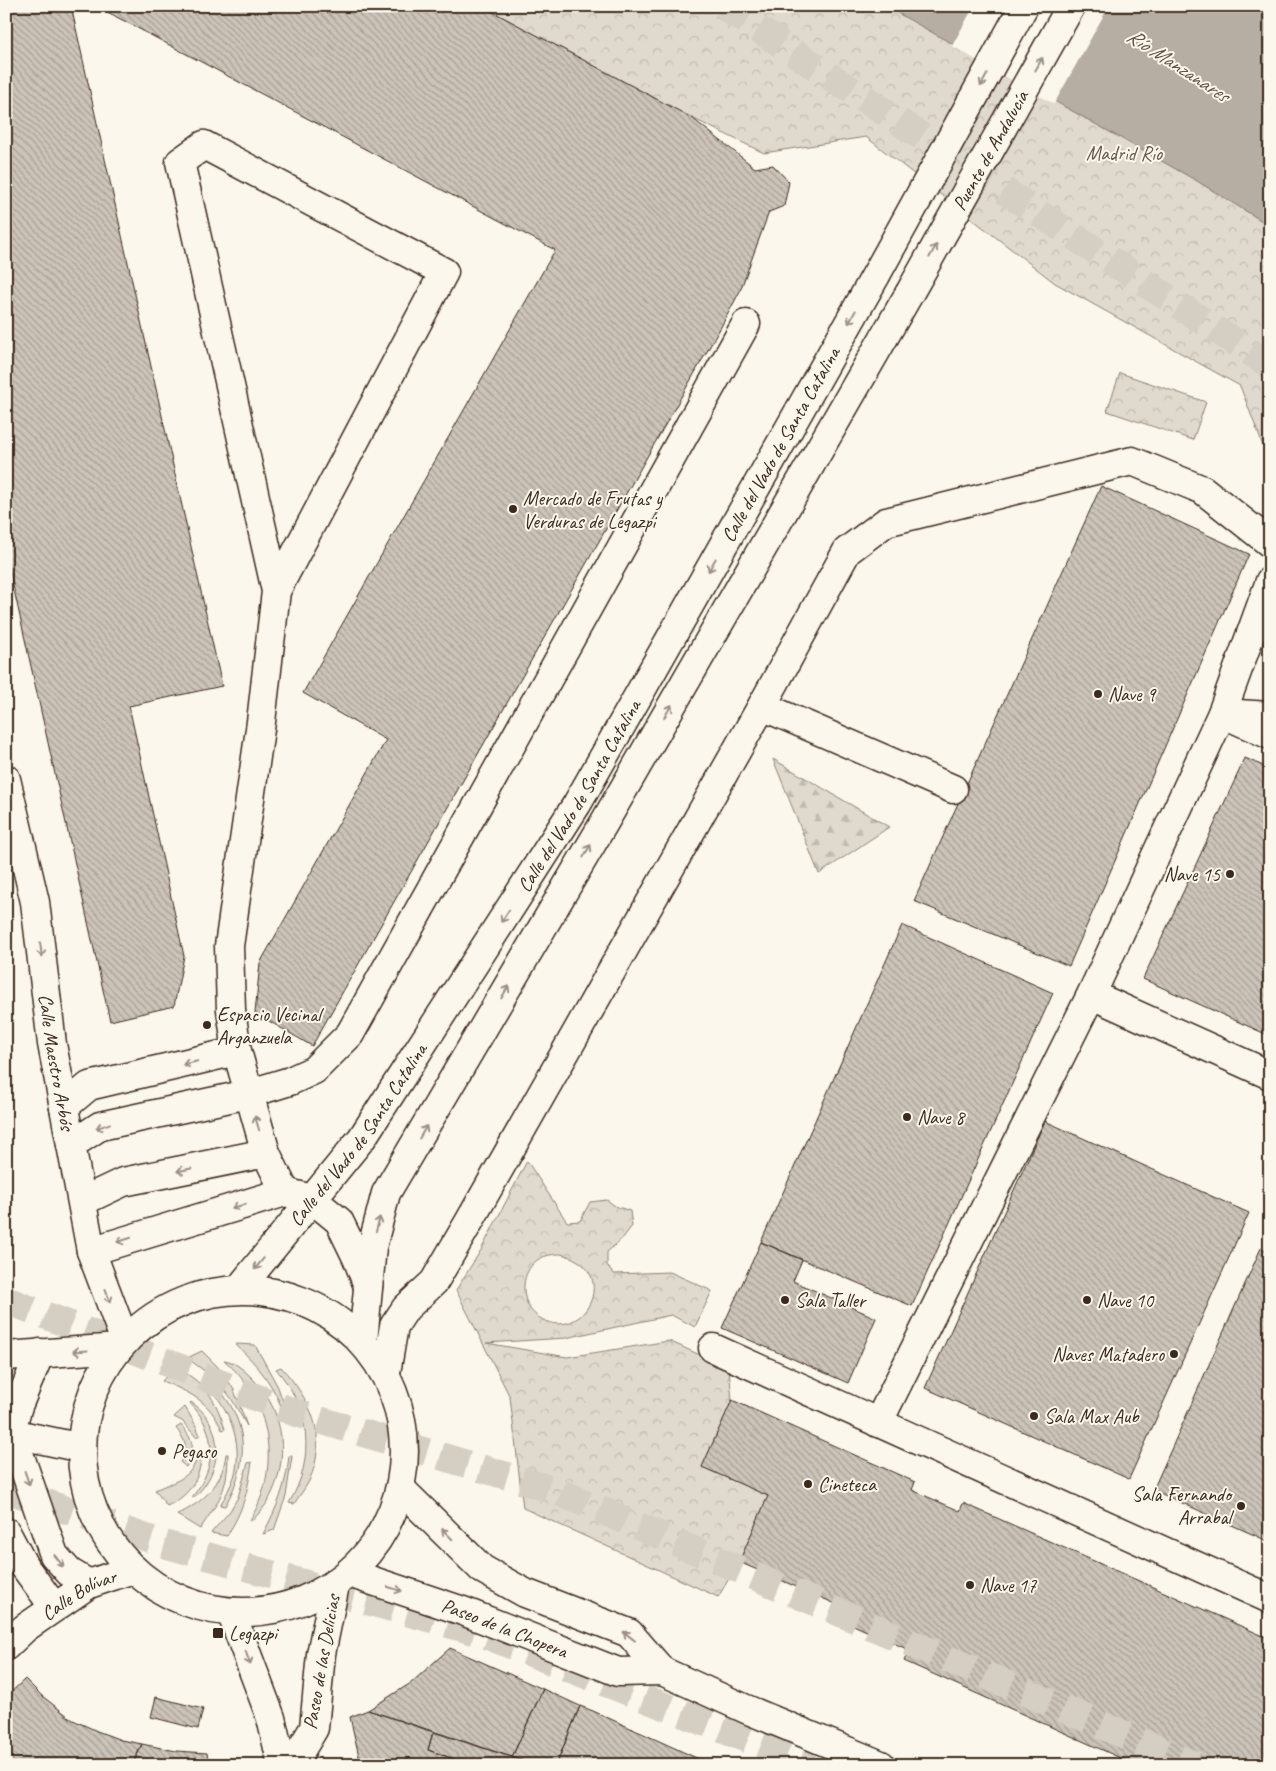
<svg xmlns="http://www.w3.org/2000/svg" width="1276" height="1771" viewBox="0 0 1276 1771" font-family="Caveat,sans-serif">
<defs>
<pattern id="forest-firs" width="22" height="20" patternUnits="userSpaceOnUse" patternTransform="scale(1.25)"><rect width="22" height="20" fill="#dfd9ce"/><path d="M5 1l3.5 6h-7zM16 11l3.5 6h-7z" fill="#c0bab0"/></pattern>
<pattern id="park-crowns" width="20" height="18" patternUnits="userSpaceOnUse" patternTransform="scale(1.25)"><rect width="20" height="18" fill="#dfd9ce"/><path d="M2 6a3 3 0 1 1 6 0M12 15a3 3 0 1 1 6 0" fill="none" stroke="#c0bab0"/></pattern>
<pattern id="building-back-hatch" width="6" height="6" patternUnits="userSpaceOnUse" patternTransform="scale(1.25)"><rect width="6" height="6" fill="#ccc4b9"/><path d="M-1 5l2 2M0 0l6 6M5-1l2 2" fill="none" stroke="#a79f96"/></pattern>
</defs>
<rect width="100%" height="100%" fill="#fbf7ec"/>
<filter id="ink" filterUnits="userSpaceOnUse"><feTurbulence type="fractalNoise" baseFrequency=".02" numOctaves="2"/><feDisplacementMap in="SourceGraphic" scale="10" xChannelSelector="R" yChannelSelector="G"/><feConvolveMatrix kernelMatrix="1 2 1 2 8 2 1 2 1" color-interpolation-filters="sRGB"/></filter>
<g filter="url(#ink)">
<path fill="#dfd9ce" stroke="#8d8276" d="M235 1344 255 1345 278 1387 288 1417H285C275 1386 259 1366 235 1344Z
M202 1351 223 1372 234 1390 247 1426 231 1398 218 1381 187 1358Z
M224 1360C235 1361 246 1372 253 1379 285 1410 290 1461 269 1499 265 1507 258 1514 252 1521L250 1520C282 1468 271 1400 224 1360Z
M175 1367C205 1383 215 1397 225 1429L222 1430C209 1400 190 1393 162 1381Z
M281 1367C311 1400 329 1437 309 1481 305 1489 299 1496 294 1504L289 1503C316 1459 310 1407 276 1369Z
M207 1377C212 1382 218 1388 223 1394 251 1431 246 1468 225 1506L220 1505C226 1496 230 1487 234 1477 245 1442 227 1402 201 1379Z
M191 1402C196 1406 202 1410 206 1416 225 1442 217 1478 193 1498L192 1497C217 1467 218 1432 190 1403Z
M185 1407 195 1424 200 1435 196 1437 182 1421 174 1417Z
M181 1425C194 1441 196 1449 186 1467L180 1462C189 1447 186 1442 176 1428Z
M226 1454H228C228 1490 219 1501 200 1529L177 1515C204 1501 222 1486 226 1454Z
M289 1456H292L286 1496 274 1530 263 1534C277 1508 286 1486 289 1456Z
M197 1459H201C199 1482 187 1497 167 1506L155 1490C174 1481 188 1481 197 1459Z
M252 1462C247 1494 244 1508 227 1536L211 1533 230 1511 238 1497 248 1463Z"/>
<path fill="url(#forest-firs)" stroke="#8d8276" d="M773 759 889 827 819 874Z"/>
<path fill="url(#park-crowns)" stroke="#8d8276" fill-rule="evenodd" d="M482 6H1270V464L1240 386 1055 283 866 137 764 153 692 118Z
M1120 373 1206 402 1193 440 1107 411Z
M527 1161 567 1222 580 1221 590 1202 607 1200 615 1206 630 1211 632 1226 622 1239 607 1252V1265L614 1274 670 1272 712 1291 695 1327 671 1315 566 1338 486 1343 567 1357 669 1341 729 1368 732 1400 702 1467 768 1496 739 1562 718 1597 523 1508 510 1397 456 1290 481 1250ZM561 1254C620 1268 588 1339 546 1321 539 1318 533 1314 529 1307 520 1291 523 1269 539 1259 546 1255 554 1254 561 1254Z"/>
<path fill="#b6aea2" stroke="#85796d" d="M885 6H1270V226L1197 181Z"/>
<path fill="#fbf7ec" d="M974 6H1109L1054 104 952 46Z"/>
<path fill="url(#building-back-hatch)" stroke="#3b2a1e" d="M6 6H71L222 686 129 706 184 956 174 1006 110 1021 6 554Z
M96 6H482L692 118 755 168 773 165 789 182 784 206 769 212 740 291 722 325 312 1046 255 1013 260 963 386 740 303 693 555 250Z
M1101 486 1249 554 1069 966 914 901Z
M1245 758 1270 769V1036L1143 979Z
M902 925 1053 993 912 1306 761 1242Z
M1045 1121 1249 1213 1129 1479 925 1388Z
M761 1242 802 1260 793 1281 876 1318 848 1383 722 1328Z
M1261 1248 1270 1252V1542L1153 1490Z
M732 1400 915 1482 912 1490 960 1511 963 1503 1270 1639V1765H1136L904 1661 909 1650 840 1619 845 1608 739 1562 768 1496 702 1467Z
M450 1648 543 1689 512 1757 368 1710 411 1683Z
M25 1679 42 1696 73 1720 97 1731 121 1740 142 1744 132 1765H6V1697Z
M543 1689 580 1706 556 1765H535L512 1757Z
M156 1697 203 1709 198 1729 151 1717Z
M580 1706 593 1711 712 1765H556Z
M368 1710 433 1732 428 1750 472 1765H361L350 1717Z
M433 1732 533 1764V1765H472L428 1750Z
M142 1744 176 1751 207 1753 209 1765H133Z"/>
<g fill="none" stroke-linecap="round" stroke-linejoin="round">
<path stroke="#d5cec3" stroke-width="28" stroke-dasharray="28 14" stroke-linecap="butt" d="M723 6 1270 365
M6 1300 296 1413 554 1490 1195 1765
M6 1489 164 1544 481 1633 812 1765"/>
<g stroke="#3b2a1e" stroke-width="31">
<g id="minor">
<path d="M1270 581 1222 713 1270 735"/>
<path d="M276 591 444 272 204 145 180 162 276 591 261 722 229 946 231 1010 237 1051 266 1153 285 1192"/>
<path d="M762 706 953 789"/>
<path id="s1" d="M6 779 35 902 52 1044 91 1251 125 1341"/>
<path d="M1092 993 1101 999 1270 1075"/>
<path d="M64 1107 89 1086 237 1051"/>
<path d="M71 1145 100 1126 248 1094 290 1081 314 1070 350 1034 746 324"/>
<path d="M83 1201 123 1182 266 1153"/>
<path d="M91 1251 285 1192 312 1199 339 1221 357 1258 368 1286"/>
<path d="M713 1348 1270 1599"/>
<path d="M6 1356 119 1348"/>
<path d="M386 1373 394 1326 406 1308 434 1282 469 1222 762 706 847 551 886 522 1132 461 1203 490 1270 543"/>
<path d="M878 1423 1092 993 1222 713 1270 716"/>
<path d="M6 1432 82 1448"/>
<path d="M10 1433 21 1459 54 1555 69 1572 89 1584"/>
<path d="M6 1439 10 1433 18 1406 40 1353"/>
<path d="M401 1489 482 1569 525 1593 629 1633 662 1671 746 1709 881 1765"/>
<path d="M6 1532 24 1566 54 1607"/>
<path id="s2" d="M349 1573 463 1611 618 1672 662 1671"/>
<path id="s3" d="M6 1646 25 1628 89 1584 133 1569"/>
<path d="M292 1765 314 1728 321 1654 335 1585"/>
</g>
</g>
<g stroke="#3b2a1e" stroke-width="31">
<g id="major">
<path id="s4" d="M239 1289 362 1138 577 804 876 275"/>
<circle cx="243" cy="1451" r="161"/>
<path d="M363 1341 372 1247 386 1193 604 823 909 294"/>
<path d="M231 1612 271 1718 282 1765"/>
</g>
</g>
<use href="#minor" stroke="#fbf7ec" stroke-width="28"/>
<use href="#major" stroke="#fbf7ec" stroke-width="28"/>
<g stroke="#3b2a1e" stroke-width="31" stroke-linecap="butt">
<g id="major-bridge">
<path d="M876 275 1024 6"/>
<path id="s5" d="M909 294 1071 6"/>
</g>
</g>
<use href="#major-bridge" stroke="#fbf7ec" stroke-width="28"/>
</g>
<defs><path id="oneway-shaft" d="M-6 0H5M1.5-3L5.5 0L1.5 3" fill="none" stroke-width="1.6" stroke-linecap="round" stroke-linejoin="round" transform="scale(1.25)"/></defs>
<g stroke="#9b9085">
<use href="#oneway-shaft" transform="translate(1039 64) rotate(-61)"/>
<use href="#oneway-shaft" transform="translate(984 80) rotate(119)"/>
<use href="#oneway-shaft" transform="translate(933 251) rotate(-61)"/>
<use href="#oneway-shaft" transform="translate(852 317) rotate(119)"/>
<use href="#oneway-shaft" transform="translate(712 565) rotate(119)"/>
<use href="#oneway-shaft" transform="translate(668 711) rotate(-60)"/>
<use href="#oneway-shaft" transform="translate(587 851) rotate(-60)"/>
<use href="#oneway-shaft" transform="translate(505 916) rotate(123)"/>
<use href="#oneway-shaft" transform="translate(41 950) rotate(83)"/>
<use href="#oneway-shaft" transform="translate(505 992) rotate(-60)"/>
<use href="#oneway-shaft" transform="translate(190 1063) rotate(167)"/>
<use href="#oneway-shaft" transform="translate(257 1123) rotate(-107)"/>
<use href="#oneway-shaft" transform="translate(103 1126) rotate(160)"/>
<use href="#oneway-shaft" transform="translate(423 1132) rotate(-60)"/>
<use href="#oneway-shaft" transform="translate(184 1170) rotate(168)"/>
<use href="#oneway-shaft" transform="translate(239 1206) rotate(164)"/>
<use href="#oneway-shaft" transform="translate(378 1224) rotate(-75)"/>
<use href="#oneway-shaft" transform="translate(124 1240) rotate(162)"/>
<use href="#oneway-shaft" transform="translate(259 1264) rotate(129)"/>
<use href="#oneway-shaft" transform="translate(108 1296) rotate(70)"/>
<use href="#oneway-shaft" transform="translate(80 1351) rotate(176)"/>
<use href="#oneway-shaft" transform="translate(27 1478) rotate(71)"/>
<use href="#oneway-shaft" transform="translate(447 1534) rotate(-135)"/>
<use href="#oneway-shaft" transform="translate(59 1561) rotate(52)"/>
<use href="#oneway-shaft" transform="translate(395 1589) rotate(18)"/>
<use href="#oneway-shaft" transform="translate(629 1636) rotate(-142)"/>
<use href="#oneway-shaft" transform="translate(248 1658) rotate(70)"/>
</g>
</g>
<g fill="#3b2a1e" stroke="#fbf7ec" stroke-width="2">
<circle cx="513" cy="509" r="5"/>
<circle cx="1098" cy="694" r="5"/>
<circle cx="1230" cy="874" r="5"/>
<circle cx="207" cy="1025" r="5"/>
<circle cx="907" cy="1117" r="5"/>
<circle cx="785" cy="1300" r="5"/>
<circle cx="1087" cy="1300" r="5"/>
<circle cx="1174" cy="1354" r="5"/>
<circle cx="1034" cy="1416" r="5"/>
<circle cx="162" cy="1451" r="5"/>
<circle cx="808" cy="1484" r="5"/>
<circle cx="1241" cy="1506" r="5"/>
<circle cx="970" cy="1585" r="5"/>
<rect x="212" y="1627" width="12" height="12" rx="2.5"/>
</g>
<g text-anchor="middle" stroke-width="4" stroke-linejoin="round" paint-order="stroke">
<g font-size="20" fill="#3b2a1e" stroke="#fbf7ec">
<text dy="7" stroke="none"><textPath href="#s5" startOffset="165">Puente de Andalucía</textPath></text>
<text dy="7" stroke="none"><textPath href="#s4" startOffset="1005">Calle del Vado de Santa Catalina</textPath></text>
<text dy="7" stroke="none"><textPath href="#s4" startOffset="600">Calle del Vado de Santa Catalina</textPath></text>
<text dy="7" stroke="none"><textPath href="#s1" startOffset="288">Calle Maestro Arbós</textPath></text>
<text dy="7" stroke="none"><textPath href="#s4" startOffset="195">Calle del Vado de Santa Catalina</textPath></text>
<text dy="7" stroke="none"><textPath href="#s3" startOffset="90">Calle Bolívar</textPath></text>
<text dy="7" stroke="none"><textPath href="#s2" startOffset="165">Paseo de la Chopera</textPath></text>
<text transform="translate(321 1662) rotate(-80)" y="7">Paseo de las Delicias</text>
</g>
<g font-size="20" fill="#64564a" stroke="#fbf7ec">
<text x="1124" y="160">Madrid Río</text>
</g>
<g font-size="20" fill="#3b2a1e" stroke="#fbf7ec" text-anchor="start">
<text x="523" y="505">Mercado de Frutas y<tspan x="523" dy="23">Verduras de Legazpi</tspan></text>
<text x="1108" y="701">Nave 9</text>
<text x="1220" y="881" text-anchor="end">Nave 15</text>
<text x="217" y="1021">Espacio Vecinal<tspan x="217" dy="23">Arganzuela</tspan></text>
<text x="917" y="1124">Nave 8</text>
<text x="795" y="1307">Sala Taller</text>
<text x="1097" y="1307">Nave 10</text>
<text x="1164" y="1361" text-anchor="end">Naves Matadero</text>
<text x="1044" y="1423">Sala Max Aub</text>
<text x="172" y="1458">Pegaso</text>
<text x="818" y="1491">Cineteca</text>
<text x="1231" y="1501" text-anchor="end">Sala Fernando<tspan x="1231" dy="23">Arrabal</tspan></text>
<text x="980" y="1592">Nave 17</text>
<text x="229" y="1640">Legazpi</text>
</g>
<g font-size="21" font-style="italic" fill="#605246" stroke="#fbf7ec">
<text transform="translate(1178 65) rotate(33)" y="7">Río Manzanares</text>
</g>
</g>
<rect width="1276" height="1771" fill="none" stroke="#fbf7ec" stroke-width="25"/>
<rect x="12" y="12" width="1251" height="1746" fill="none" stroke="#3b2a1e" stroke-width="2" filter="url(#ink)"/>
</svg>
